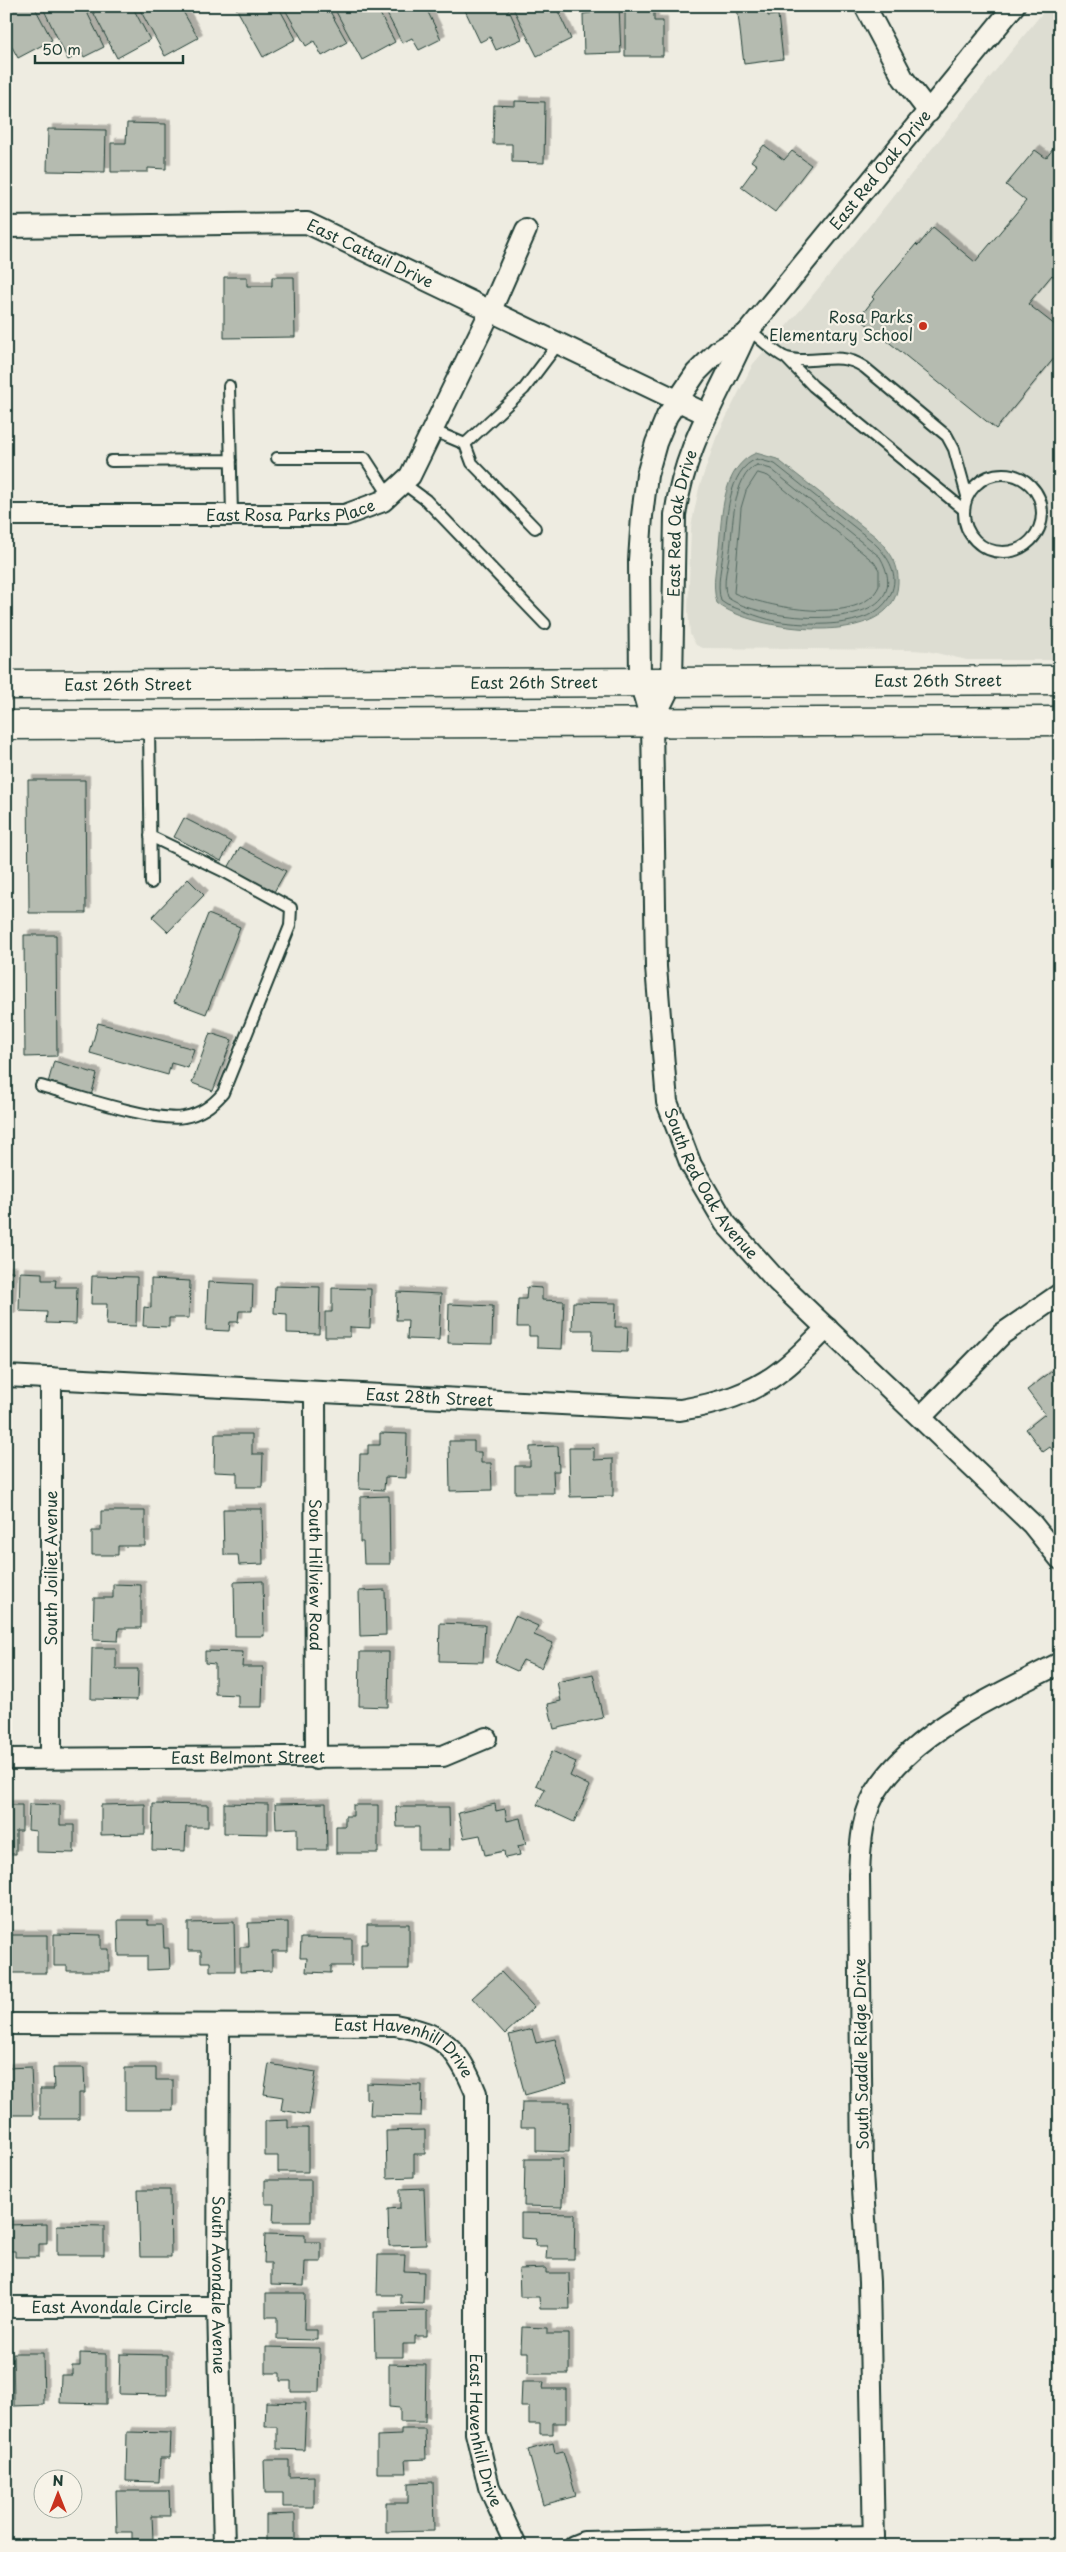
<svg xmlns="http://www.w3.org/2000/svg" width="1066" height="2552" viewBox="0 0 1066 2552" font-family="'Playpen Sans',sans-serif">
<defs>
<filter id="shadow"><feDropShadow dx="4.5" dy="-4.5" stdDeviation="0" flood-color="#0004"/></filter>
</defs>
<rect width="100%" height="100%" fill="#eeece1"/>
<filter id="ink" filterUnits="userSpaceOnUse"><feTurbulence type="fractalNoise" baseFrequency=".02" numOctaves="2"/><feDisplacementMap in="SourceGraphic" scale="10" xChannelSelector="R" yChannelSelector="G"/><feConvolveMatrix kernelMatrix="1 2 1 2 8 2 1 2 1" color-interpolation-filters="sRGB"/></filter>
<g filter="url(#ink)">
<path fill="#ddddd2" d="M1048 6H1060V660H967L927 651 910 650 703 648 696 645 690 634 688 611 691 527 699 488 716 438 753 364 804 306Z
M6 744H9L6 981Z"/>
<path fill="#9fa99f" stroke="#6c7e74" d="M756 453 777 459 876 537C889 551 899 562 898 583 896 650 752 632 717 603 711 584 717 565 719 546 722 515 722 467 756 453Z"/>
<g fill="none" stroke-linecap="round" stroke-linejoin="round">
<path stroke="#52685f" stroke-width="1" d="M757 459 775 464 872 541C886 554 899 571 892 591 879 629 815 626 782 622 764 620 745 611 727 605L721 601C716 584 722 565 724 547 727 521 727 469 757 459Z
M757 465 771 469 880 557C925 636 760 624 727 597 722 583 728 565 730 551 733 529 732 475 757 465Z
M758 473 768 476 874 562 879 570V586C861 627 766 607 734 593L741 508 746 491Z"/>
</g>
<path fill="#b5bbb0" stroke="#1f3d34" filter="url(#shadow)" d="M6 6H34L52 40 18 58 6 36Z
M42 6H84L104 47 84 57 82 53 68 60Z
M90 6H132L150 40 117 58Z
M138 6H180L198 38 165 56Z
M235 6H278L296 39 263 57Z
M283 6H315L316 9 327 6 347 42 322 56 314 41 306 46Z
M333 6H363L364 8 376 6 395 42 362 60Z
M383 6H425L441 39 419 50 412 38 402 43Z
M463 6H507L522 39 496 50 490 37 480 42Z
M512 6H545L547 11 556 7 571 39 537 56Z
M591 6H619L621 53 584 54 583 14 591 13Z
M625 6H654V21H663V56H625Z
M737 6H767L768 16 778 15 783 59 744 64Z
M515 101 545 102 544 163 512 162V144H493L494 105 515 106Z
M127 123 166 124V169L148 168V172H111V143H126Z
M48 129 106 130 105 172 47 171Z
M1060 140V281L1052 275 1028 304 1060 329V351L996 429 859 318 874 299 872 297 916 244 918 246 933 227 975 262 1026 201 1006 185 1035 150 1046 158Z
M764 145 784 160 792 151 811 165 775 212 741 187 757 165 751 161Z
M224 277H247V286H272V277H294L295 337 224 338Z
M28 780H85L86 913H29Z
M184 818 231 842 221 861 174 837Z
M240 847 286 871 274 892 228 868Z
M188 879 204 895 168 932 152 917Z
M208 914 240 927 206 1014 174 1002Z
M24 935H56L57 1056 25 1057Z
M98 1023 194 1049 188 1068 171 1063 168 1075 90 1053Z
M210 1033 232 1040 213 1091 192 1083Z
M54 1061 97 1074 91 1096 48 1083Z
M6 1271H13L11 1317H6Z
M20 1272 42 1273V1280H56L55 1287H77L76 1324 46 1323 47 1312 19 1311Z
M92 1276 137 1277 136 1326 106 1325 107 1304H91Z
M151 1279 190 1281 189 1318H169V1327L143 1326 144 1307 151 1308Z
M208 1282 253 1284 252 1311H239L238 1322H230L229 1331 206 1330Z
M275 1286 320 1287 319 1334 287 1333V1314L274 1313Z
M527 1287 542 1288V1300L564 1301 562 1349 537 1348V1336H529V1327H517L518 1299H526Z
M332 1288 371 1289 370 1328 350 1327V1337H325V1312H332Z
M397 1292 441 1294 439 1340 407 1339 408 1320H396Z
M573 1302 616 1303 615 1327H628L627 1352 592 1351 593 1330H572Z
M449 1304 493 1306 492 1344 448 1343Z
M1060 1365V1446L1053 1451 1050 1447 1043 1452 1026 1429 1045 1414 1027 1390Z
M380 1433 407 1434 406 1478 385 1477 384 1490 359 1489 360 1454H368V1445H380Z
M215 1434H252V1454H263L262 1487H237V1473L214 1472Z
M449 1441H474V1452H481V1463H491L492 1490 450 1491Z
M558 1446 559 1471H553L554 1493H515V1466H530V1447Z
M569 1448H594V1460L613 1459V1496L570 1497Z
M389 1496 390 1564H364L363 1542H360V1497Z
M223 1509H262L263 1564 239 1565 238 1555H224Z
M101 1511H145V1546H118V1555H92V1531H101Z
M263 1581 264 1636H235L234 1582Z
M113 1584 141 1585V1628H119L118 1641 93 1640 94 1598H113Z
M385 1590 386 1635 360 1636 359 1591Z
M515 1616 538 1626 534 1635 553 1643 541 1668 523 1660 517 1671 495 1661Z
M440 1623 485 1625 483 1662 439 1661Z
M92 1648H116V1669H138L137 1700 91 1699Z
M205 1651 243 1652 242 1667H263L262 1707H238V1695L215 1694V1664L205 1663Z
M360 1652H389L388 1707 359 1706Z
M593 1674 603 1718 554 1729 548 1704 561 1701 557 1682Z
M552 1751 576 1762 570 1776 590 1786 574 1822 537 1805 545 1789 536 1785Z
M224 1803 268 1804V1834L224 1833Z
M326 1803 327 1850H297V1828L276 1829 275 1804Z
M29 1804 60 1805V1825H74V1853L36 1852V1831L28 1830Z
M145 1804V1834L101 1835V1805Z
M153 1804 208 1805V1827H186L185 1851 152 1850Z
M495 1804 496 1811 505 1809 507 1821 520 1818 526 1844 518 1846 520 1855 505 1858 504 1851 485 1855 480 1835 464 1838 458 1813Z
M6 1805H22V1831H16V1854H6Z
M353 1805H378V1853H336V1826H345V1816H353Z
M396 1807H449L450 1850H419V1827H397Z
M118 1920H148V1925H163L164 1948H169L170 1969 147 1970V1956H119Z
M234 1922 235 1971H210V1962H201V1951H188V1923Z
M288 1922V1951H272V1971L240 1972V1947H249L248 1923Z
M367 1924H409V1969H361V1944H367Z
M54 1934 101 1935V1949H109V1971H67V1966H54Z
M6 1935H47V1973H6Z
M301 1938 352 1939V1966H331V1973L306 1972 307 1958H300Z
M501 1972 534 2007 505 2034 472 1998Z
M532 2029 536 2043 555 2039 567 2083 525 2095 509 2035Z
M269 2064 316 2072 309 2115 281 2110 283 2097 264 2094Z
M31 2067 33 2115H6V2068Z
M53 2068H84L85 2093H79V2119H40V2089H54Z
M125 2068H156V2080H173V2110H125Z
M366 2083 422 2085 421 2116 370 2115 371 2099H366Z
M522 2102H570L569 2152 536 2151V2127H521Z
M288 2120V2128H308V2172H278V2156H265V2121Z
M425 2130V2154H414V2177L387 2178 386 2131Z
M525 2159H563L562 2207 524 2206Z
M265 2180H311V2222H273L274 2204H265Z
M424 2188 426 2245 389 2246 388 2209 400 2208V2189Z
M138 2190H170L171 2257H140Z
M521 2213 575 2214 574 2259H546L547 2246H535L536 2239 521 2238Z
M47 2224V2244H39V2257H15V2251H6V2225Z
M57 2225 104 2226V2255H57Z
M265 2234 305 2235V2242H321V2262H305L304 2286 271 2285V2263H264Z
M378 2255H405L404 2271 424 2272 423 2304 401 2303V2295H377Z
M546 2268V2273H569L570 2309H540L539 2297H520L519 2269Z
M266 2293H305L304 2330H317V2340L277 2339V2317H266Z
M427 2311V2336H415V2344H403V2357H375L374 2312Z
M522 2327 547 2328V2334H569V2374H528V2352H521Z
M266 2347 320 2348 319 2392H291V2381H280V2373H266Z
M13 2353H43L44 2405 14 2406Z
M80 2353 106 2354V2404L60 2403 61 2375H72V2366H80Z
M120 2354 167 2355V2395L119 2394Z
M389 2364 426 2365 425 2422H400V2408L389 2407Z
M522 2382H544L543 2389H566V2423H553V2434H540V2424H529V2407H521Z
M266 2402 306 2403 304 2450 277 2449V2427H265Z
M401 2429H425L426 2459 405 2460 406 2473H377V2436L401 2435Z
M127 2432 171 2433 170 2458H160L159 2482 126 2481Z
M553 2443 555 2453 563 2451 576 2496 543 2505 528 2450Z
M264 2460H289V2477L314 2476V2507H283V2493H265Z
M433 2482 434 2531 386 2532V2503H408V2483Z
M116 2491H169L170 2516H152L153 2539H132V2532H117Z
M295 2514V2546H266V2515Z"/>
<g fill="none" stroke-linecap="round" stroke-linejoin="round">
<g stroke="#1f3d34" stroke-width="14">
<path id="service" d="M749 330C758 336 778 356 787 358 815 366 837 349 864 367L947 436 954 449 967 496
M786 358 813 386 963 509
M229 386 232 515
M432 430 465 444 524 389 558 344
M465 444 472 463 535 528
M277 458H365L389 495
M111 461 231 460
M964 513a39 39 0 1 1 78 0a39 39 0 1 1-78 0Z
M403 483 426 500 545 624
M149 726 151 883
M41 1086C72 1094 156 1123 184 1117 201 1114 213 1105 223 1093L290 926 291 908 225 872 150 836"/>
</g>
<g stroke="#1f3d34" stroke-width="24">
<g id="minor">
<path d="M865 6 903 78 929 112"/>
<path id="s1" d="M6 227 307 223 706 414"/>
<path id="s2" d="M746 334 718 351 696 373 667 416 656 443 647 475 642 516 639 560 640 682 652 723 656 967 667 1102 691 1165 725 1223 777 1281 1032 1524 1060 1559"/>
<path id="s3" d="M6 515H345L383 501 410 476 491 310 526 230"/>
<path id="s4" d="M652 723 672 682 675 515C685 444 718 398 746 334L1014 6"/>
<path id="s5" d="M6 1376 680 1410C717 1404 752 1394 782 1370 798 1358 812 1342 827 1328"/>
<path d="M51 1378V1758"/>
<path id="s6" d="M315 1393 316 1759"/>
<path d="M921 1417 1002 1334 1060 1294"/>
<path id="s7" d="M6 1759 443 1756 486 1738"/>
<path id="s8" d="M6 2024 395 2025C444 2034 457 2047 476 2093V2433L489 2487 516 2546"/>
<path id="s9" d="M219 2025 218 2307 224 2546"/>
<path id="s10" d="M6 2307H218"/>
<path d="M574 2546 584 2542 874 2536"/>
<path d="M874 2546 869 2282 862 2173 859 1875C860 1844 862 1809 881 1784 923 1726 998 1695 1060 1663"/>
</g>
</g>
<g stroke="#1f3d34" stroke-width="31">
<g id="secondary">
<path id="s11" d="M6 685 1060 680"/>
<path d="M6 725 1060 721"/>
</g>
</g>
<use href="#service" stroke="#f7f3e8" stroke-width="10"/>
<use href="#minor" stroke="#f7f3e8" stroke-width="20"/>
<use href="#secondary" stroke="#f7f3e8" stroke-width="28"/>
</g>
</g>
<circle fill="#c8321e" stroke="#f7f3e8" stroke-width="2" cx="923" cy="326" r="5"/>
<g text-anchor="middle" stroke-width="4.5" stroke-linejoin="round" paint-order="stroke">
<g font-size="16" fill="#1f3d34" stroke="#f7f3e8">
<text dy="6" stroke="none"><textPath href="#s4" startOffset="620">East Red Oak Drive</textPath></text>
<text dy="6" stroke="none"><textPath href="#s1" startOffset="371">East Cattail Drive</textPath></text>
<text dy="6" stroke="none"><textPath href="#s3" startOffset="285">East Rosa Parks Place</textPath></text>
<text dy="6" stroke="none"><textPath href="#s4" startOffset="205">East Red Oak Drive</textPath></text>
<text dy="6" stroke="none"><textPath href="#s11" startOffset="932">East 26th Street</textPath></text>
<text dy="6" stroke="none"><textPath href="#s11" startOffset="528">East 26th Street</textPath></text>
<text dy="6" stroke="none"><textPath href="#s11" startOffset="122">East 26th Street</textPath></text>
<text dy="6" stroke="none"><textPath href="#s2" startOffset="901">South Red Oak Avenue</textPath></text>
<text dy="6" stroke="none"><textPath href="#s5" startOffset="424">East 28th Street</textPath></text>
<text transform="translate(51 1568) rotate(-90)" y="6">South Joiliet Avenue</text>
<text dy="6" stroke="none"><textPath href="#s6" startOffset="182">South Hillview Road</textPath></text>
<text dy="6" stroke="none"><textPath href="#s7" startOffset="242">East Belmont Street</textPath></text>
<text dy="6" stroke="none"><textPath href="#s8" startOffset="406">East Havenhill Drive</textPath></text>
<text transform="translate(861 2054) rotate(-91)" y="6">South Saddle Ridge Drive</text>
<text dy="6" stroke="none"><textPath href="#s9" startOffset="260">South Avondale Avenue</textPath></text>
<text dy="6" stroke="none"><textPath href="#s10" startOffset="106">East Avondale Circle</textPath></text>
<text dy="6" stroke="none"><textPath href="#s8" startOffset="840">East Havenhill Drive</textPath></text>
</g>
<g font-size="16" fill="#1f3d34" stroke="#f7f3e8" text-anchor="end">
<text x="913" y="323">Rosa Parks<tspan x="913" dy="18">Elementary School</tspan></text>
</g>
</g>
<rect width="1066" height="2552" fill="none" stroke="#f7f3e8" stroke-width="25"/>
<rect x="12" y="12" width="1041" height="2527" fill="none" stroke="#1f3d34" stroke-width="2" filter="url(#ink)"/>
<g transform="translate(58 2494)"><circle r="24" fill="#f7f3e8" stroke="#a1aaa0"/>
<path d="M0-4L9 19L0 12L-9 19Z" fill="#c8321e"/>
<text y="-8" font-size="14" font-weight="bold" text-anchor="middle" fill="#1f3d34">N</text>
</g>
<path d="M35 55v8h148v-8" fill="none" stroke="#1f3d34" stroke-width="2.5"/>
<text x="42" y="55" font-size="15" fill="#1f3d34" stroke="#f7f3e8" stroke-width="4" paint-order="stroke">50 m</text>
</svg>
